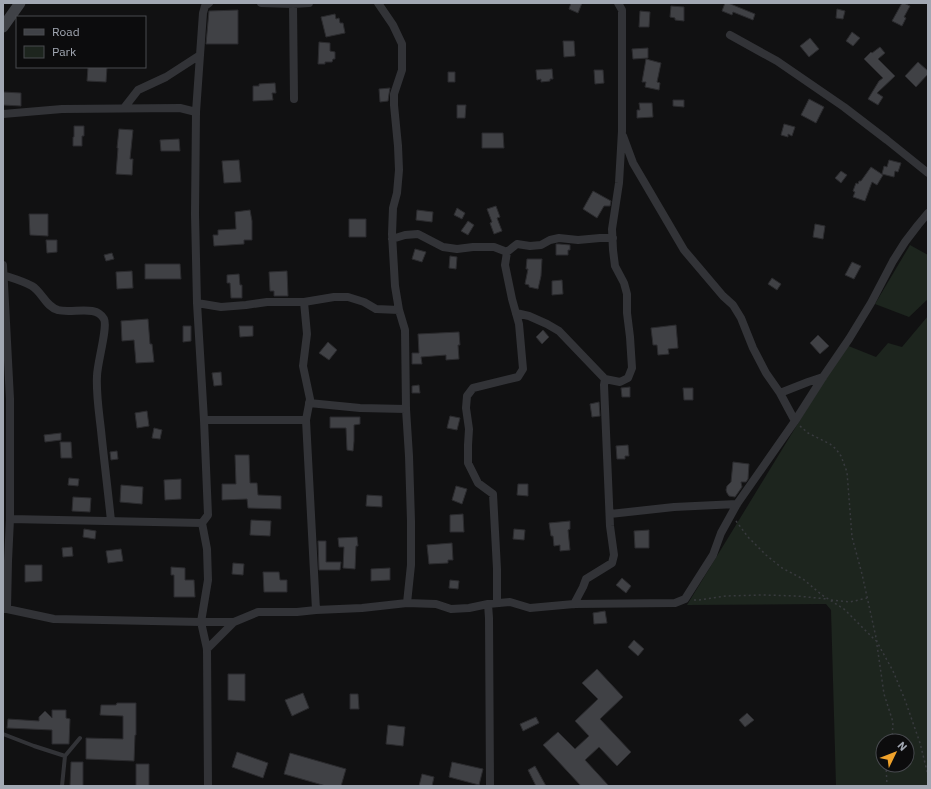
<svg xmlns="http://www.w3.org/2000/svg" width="931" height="789" viewBox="0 0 931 789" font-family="'IBM Plex Sans',sans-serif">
<rect width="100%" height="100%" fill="#111112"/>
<path fill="#1d251e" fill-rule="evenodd" d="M910 245 928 255V299L909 317 875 304Z
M928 316V786H836L831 610 826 604 687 605 846 345 876 357 888 343 902 347ZM883 741H907V765H883Z"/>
<path fill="#404145" stroke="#2b2b2e" d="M571 3H582L578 13 569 9Z
M725 3H728L755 14 753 20 733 12 732 15 722 11Z
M902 3H904L910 6 904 17 906 18 902 26 892 21Z
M671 6 684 7V21L675 20V18L670 17Z
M837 9 845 11 843 19 836 18Z
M238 10V44H206L209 11Z
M640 11 650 12 649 27H639Z
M335 14 336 19 339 18 340 23H343L345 33 326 37 321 17Z
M852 32 860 38 853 46 846 41Z
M810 38 819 49 809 57 800 46Z
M563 41H574L575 56 564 57Z
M319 42 330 43V51L335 52V59H333L332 62H325V64H318Z
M880 47 885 53 878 59 895 76 877 93 883 97 878 105 868 99 879 81 883 78 864 59 871 52 872 53Z
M648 48V58L633 59 632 49Z
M646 59 661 63 657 82 660 83 659 90 645 87 646 82H642Z
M918 62 928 71V74L916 87 905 76Z
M88 67H107L106 82 87 81Z
M552 69 553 79H550V81L541 82V79L537 80 536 70Z
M594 70H603L604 83 595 84Z
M448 72H455V82H448Z
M275 83 276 93H272L273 100 253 101V86H259V84Z
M390 88 389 94 388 101 380 102 379 89Z
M3 92 21 93V106L3 105Z
M809 99 824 107 816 123 801 115Z
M673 100H684V107L673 106Z
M639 103H652L653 117 637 118V110H640Z
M457 105H466L465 118H457Z
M784 124 795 127 792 136 788 134V137L781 135Z
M74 126H84V136H82V146H73V137H74Z
M119 129 133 130 130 159H133L132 175 116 174 118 148H117Z
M482 133H503L504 148H482Z
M179 139 180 151H161L160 140Z
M239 160 241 182 224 183 222 161Z
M889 160 901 163 898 172 895 171 894 177 882 174 884 166 887 167Z
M871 167 883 175 877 185 872 182 865 201 853 197 855 192 853 191 856 183 858 184 859 181H861Z
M841 171 847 175 841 183 835 178Z
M593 191 611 201 610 206H604L597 218 583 209Z
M496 206 500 217 497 218 502 231 494 234 490 223 492 222 487 209Z
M457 208 465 213 462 219 454 215Z
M250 210 252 221V240H244V244L214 246 213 235H218V230L236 229 235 212Z
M417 210 433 212 432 222 416 220Z
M29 214H48V236L30 235Z
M349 219H366V237H349Z
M468 221 474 225 468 235 461 231Z
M815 224 825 226 823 239 813 237Z
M46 240H57V252L47 253Z
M556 244H559L570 245V250H568V255H556Z
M415 249 426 252 422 262 412 259Z
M112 253 114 259 106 261 104 255Z
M450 256 457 257 456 269 449 268Z
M527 259H542L541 276 538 289 529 287V285L525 284 528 269H526Z
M852 262 861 266 854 279 845 275Z
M145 264H180L181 279H145Z
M132 271 133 288 117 289 116 272Z
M287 271 288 296H274V291H270L269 272Z
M239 274 240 285H242V298H231L230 283H227V275Z
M772 278 781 284 777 290 768 284Z
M562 280 563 294 552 295V281Z
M148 319 150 344H152L154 362 136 363 134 340 122 341 121 321Z
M676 325 678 348 668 349 669 354 658 355 657 345H653L651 328Z
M183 326H191V341L183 342Z
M239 326H253V336L240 337Z
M543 330 549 337 542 344 536 337Z
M459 332 460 345H458L459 359 446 360V355L421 357 422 364H412V353H419L418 334Z
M818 335 829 346 820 354 810 343Z
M328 342 337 350 329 360 319 353Z
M221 372 222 385 214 386 212 373Z
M419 385 420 393H412V386Z
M630 387V397H622L621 388Z
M683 388H693V400H684Z
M599 402 600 416 592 417 590 404Z
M147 411 149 426 137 428 135 413Z
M450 416 460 418 457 430 447 428Z
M330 417H360V424L354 425V441L353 451 347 450 346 428H330Z
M154 428 162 430 160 439 152 438Z
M61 433V440L45 442 44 435Z
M60 442H71L72 458H61Z
M628 445 629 456H625V459H617L616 446Z
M117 451 118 459 111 460 110 452Z
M235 455H249L250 483H257L258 495 281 496V509L248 508 247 499 222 500V484H236Z
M733 462 749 464 748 479 746 482H741L742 487 735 497 729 496 727 493 726 490 727 486 731 482Z
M69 478 79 479 78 486 68 485Z
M181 479V499L165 500 164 480Z
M518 484H528V496L517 495Z
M121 485 143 487 142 504 120 502Z
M456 486 467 489 462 504 452 500Z
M367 495 382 496V507L366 506Z
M73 497 91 498 90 512 72 511Z
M463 514 464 532H450V515Z
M251 520 271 521 270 536 250 535Z
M570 521V529L568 530 570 550 560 551V545L554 546 553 536H551L549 523Z
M84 529 96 531 95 539 83 537Z
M514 529 525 530 524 540 513 539Z
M649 530V548H635L634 531Z
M357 537 358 546H356L355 569 343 568 344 547H339L338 538Z
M318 541H326V562H341L340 570H319Z
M452 543 453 560H448V563L429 564 427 545Z
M72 547 73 556 63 557 62 548Z
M121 549 123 561 108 563 106 551Z
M233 563 244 564 243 575 232 574Z
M25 565H42V581L25 582Z
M171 567 185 568V580H194L195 597H174V575H171Z
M390 568V580L371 581V569Z
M263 572H279L280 580H287V592H264Z
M622 578 631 586 626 593 616 585Z
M450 580 459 581 458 589 449 588Z
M605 611 607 623 594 624 593 613Z
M634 640 644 649 638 656 628 647Z
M597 669 623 697 600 719 631 752 617 766 599 747 585 760 609 786H581L543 745 558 732 575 749 589 736 575 721 598 699 582 683Z
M228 674H245V701L228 700Z
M303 693 309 708 292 716 285 700Z
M350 694H358L359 709H350Z
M117 703H136V735H135L134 761 86 759V738L123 739V716L100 715 101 705H116Z
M52 710H66V718L70 719 69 744H52V730L7 728 8 719 39 721V717L45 711 52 718Z
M747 713 754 720 745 727 739 720Z
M536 717 539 723 523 731 520 724Z
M388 725 405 727 403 746 386 744Z
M237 752 268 763 263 778 232 767Z
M290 753 346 769 341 786H326L284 774Z
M71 762H83V786H70Z
M452 762 483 769 479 785 449 777Z
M136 764H149V786H136Z
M535 766 546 786H536L528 770Z
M422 774 434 777 432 786H419Z"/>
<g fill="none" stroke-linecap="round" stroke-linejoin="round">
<path stroke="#383a3e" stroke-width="1.5" stroke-dasharray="2 3" stroke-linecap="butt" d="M800 426 808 433 830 444 836 449 841 456 847 472 852 537 862 574 877 642 893 671 905 700 920 743 928 775
M736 521 748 537 766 555 782 568 803 579 822 595 844 609 876 641
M694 600H699L726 596 763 595 797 596 827 599
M831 600 850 602 867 598
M877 645 884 694 893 722 892 741
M886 765 887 786"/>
<path stroke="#323337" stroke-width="4" d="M3 734 34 746 65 756
M62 786 65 756 80 738"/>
<path stroke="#323337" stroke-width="8" d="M261 3 293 4 309 3
M293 4 294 99
M730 35 777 61 844 107 887 140 928 173
M124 108 138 90 166 77 200 55 203 13 205 6 209 3
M196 112 200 55
M3 114 62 109 180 108 196 112 195 214 197 303 204 420 208 515 202 523 207 549 208 580 201 622 207 649 208 786
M623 136 633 163 684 250 723 296 733 305 741 318 753 348 766 373 780 393 788 408 795 421
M392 239 405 235 418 234 443 247 457 249 473 247H494L507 252
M3 265 10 399V519L8 561 7 609
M3 275C12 278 23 281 32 286 42 292 46 307 58 310 72 314 96 304 104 319 108 327 97 364 97 376 96 394 99 412 101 430 104 460 108 491 111 521
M304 302 307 334 303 366 310 399 306 420 316 610
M197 303 221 307 246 305 267 302H304L334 297H348L364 302 376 309 399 310
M516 313 529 316 547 324 559 331 605 379
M780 393 808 382 823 377
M309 403 360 408 406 409
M204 420H306
M610 514 674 507 737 504
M10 519 202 523
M407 603 436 604 451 609 469 608 488 604
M497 603V569L493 494 478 483 468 463V445L469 429 466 408 467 396 473 388 518 377 523 369 519 324 512 299 505 265 507 252 517 244 530 246 541 245 550 240 559 238 578 240 600 238H613
M574 604 583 587 586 579 612 563 614 555 610 526 604 385 605 379 620 382 628 378 632 368 630 337 627 313V294L624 283 615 266 613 250 612 229 619 183 622 131V10L618 3
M3 609H7L54 619 201 622H234L258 612H297L316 610 362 608 407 603 411 565V521L409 456 406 409 405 330 399 310 395 286 392 234 393 208 397 193 399 170 398 146 394 105V94L402 70V44L393 25 378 3
M207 649 234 622
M490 786 489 618 488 604 510 602 530 608 574 604 675 603 685 599 713 555 721 533 737 504 795 421 823 377 849 339 871 303 893 261 905 242 918 225 928 213"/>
<path stroke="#404247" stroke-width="11" d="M3 27 20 3"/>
</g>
<rect width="931" height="789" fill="none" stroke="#a2a8b3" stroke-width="8"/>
<rect x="16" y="16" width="130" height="52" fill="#0c0c0d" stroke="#484a4f"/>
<rect x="24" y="29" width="20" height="6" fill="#404247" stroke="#484a4f"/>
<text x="52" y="36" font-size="12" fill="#a2a8b3">Road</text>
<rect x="24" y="46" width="20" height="12" fill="#1d251e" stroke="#484a4f"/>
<text x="52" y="56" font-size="12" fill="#a2a8b3">Park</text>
<g transform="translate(895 753) rotate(47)"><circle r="19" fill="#0c0c0d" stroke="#484a4f"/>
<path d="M0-3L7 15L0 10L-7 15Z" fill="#f0a22b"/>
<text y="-6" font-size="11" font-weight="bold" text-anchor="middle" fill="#a2a8b3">N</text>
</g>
</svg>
